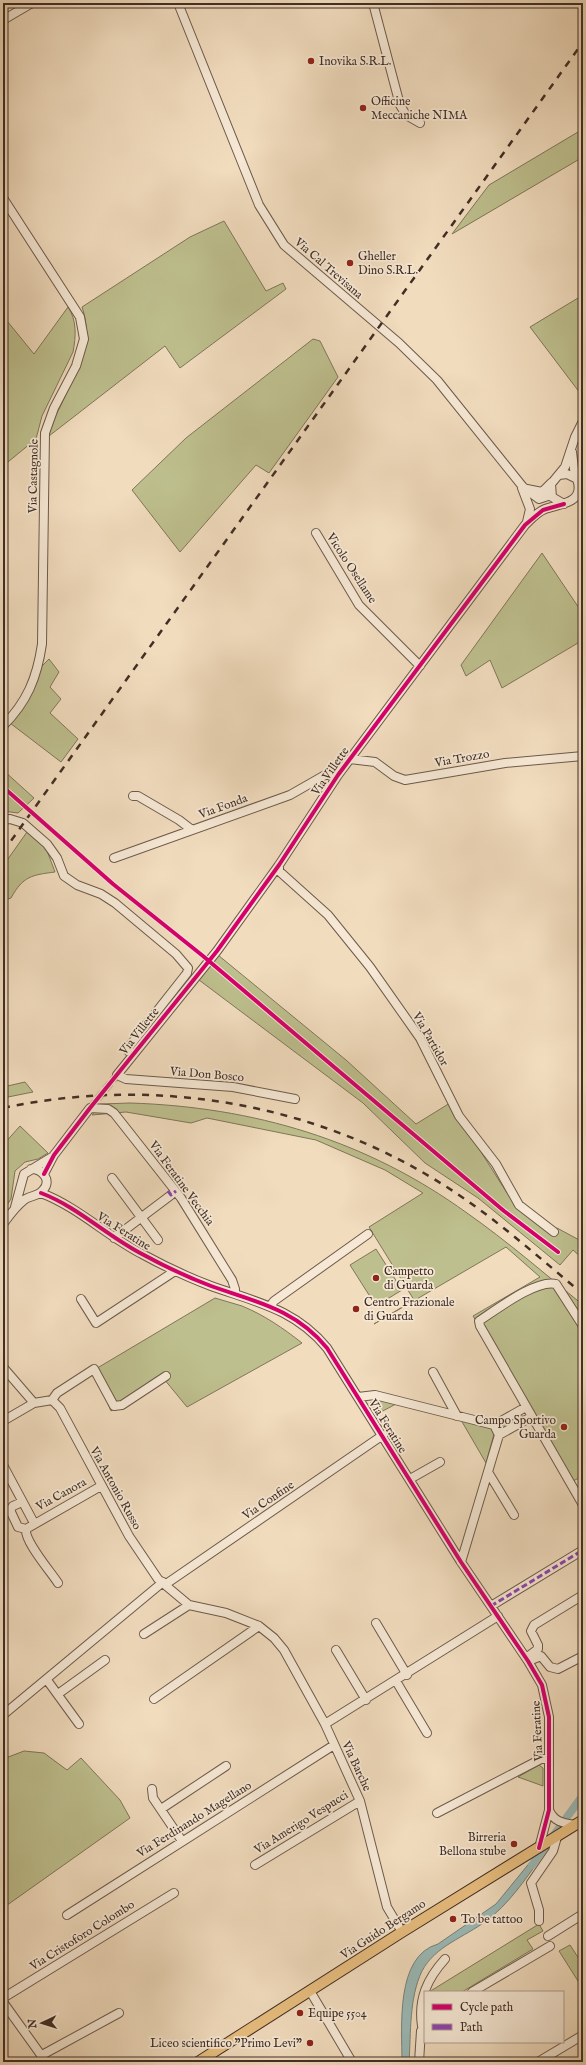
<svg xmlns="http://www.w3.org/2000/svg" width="586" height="2065" viewBox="0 0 586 2065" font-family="'IM FELL English',serif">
<rect width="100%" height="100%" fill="#f1dcbe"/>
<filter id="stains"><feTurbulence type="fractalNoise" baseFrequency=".005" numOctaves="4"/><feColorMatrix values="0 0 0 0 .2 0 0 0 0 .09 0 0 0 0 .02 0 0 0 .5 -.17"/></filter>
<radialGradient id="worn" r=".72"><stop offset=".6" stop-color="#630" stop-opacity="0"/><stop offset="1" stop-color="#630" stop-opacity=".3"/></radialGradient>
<path fill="#bebf8e" stroke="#80765a" d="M583 129V157L452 234 489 185Z
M224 221 266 291 283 283 286 289 180 368 165 346 49 436C50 425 55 417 60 407 75 375 95 343 82 307L190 237Z
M583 295V397L530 327Z
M68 307C77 320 76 337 73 352L42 416 36 439 3 466V316L34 354Z
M313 339 320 341 338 377 269 473 256 465 180 552 132 490 186 438Z
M583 437V476C575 463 578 451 583 437Z
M542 553 583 614V640L502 688 490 660 466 676 461 665Z
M49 659 59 672 50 687 61 699 50 713 78 739 61 762 10 723 29 698 42 666Z
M3 770 34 798 18 813 3 811Z
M27 832 46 848 55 872C32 875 23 876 11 898L3 901V866Z
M218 955 346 1060 416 1124 450 1103 507 1193 553 1230 557 1228 583 1242V1259L573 1250 560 1265 478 1198 425 1163 363 1103 199 980Z
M25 1082 33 1092 3 1098V1087Z
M130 1103C254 1107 366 1140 467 1213 507 1241 545 1274 583 1305V1476L573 1481 473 1316 540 1277 506 1247 374 1324 414 1300 369 1227 423 1193 385 1170 316 1140 207 1118 191 1123 126 1112 92 1115 100 1104Z
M20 1126 48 1153 38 1159 25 1162 15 1171 11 1199 3 1211V1145Z
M376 1249 402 1290 376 1306 350 1265Z
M215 1298C224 1301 233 1303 242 1306 264 1315 283 1328 302 1343L187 1407 164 1379 111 1411 94 1370Z
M375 1399 396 1404 377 1414 370 1403Z
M520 1413 524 1418 503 1430 500 1424Z
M461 1420 492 1429 494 1434 486 1463Z
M24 1751 44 1753 67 1770 81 1758 120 1800 130 1818 3 1908V1759Z
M539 1765 543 1768V1786L518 1777Z
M539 1924 543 1931 527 1940 533 1949 462 1992H429Z
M570 1945 583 1965V1989L559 1951Z"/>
<path fill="#9bbab7" stroke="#77827d" d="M583 1790V1802L571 1816 566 1813Z
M536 1855 540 1859C524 1881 509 1904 486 1921 465 1937 435 1946 422 1971 409 1998 411 2033 409 2062H402C402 2027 395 1956 438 1944L496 1904Z"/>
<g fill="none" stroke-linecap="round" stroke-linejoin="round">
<path stroke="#9bbab7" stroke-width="8" d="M532 1865 583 1795"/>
<path stroke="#ceb99f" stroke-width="8" stroke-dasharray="8 4" stroke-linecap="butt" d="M90 1108 117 1075"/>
<g stroke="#6d5a4b" stroke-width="10">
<path id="minor" d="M178 3 259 205 284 245 399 343 437 380 523 487 539 499 551 495
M373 3 400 105 406 115 420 123
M3 20 32 3
M3 198 80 317 84 339 76 366 54 408 45 433 42 644C37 678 27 702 3 726
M572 452 575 477
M522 488 530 509 527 522
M527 489 542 492 551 483
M564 504 552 497 551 484 565 467 575 437 583 421
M316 533 359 605 420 666
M350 759 375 762 394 776 405 780 505 763 583 756
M133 796H138L179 820 192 830
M3 820 10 819 23 823 47 844 57 858 64 876 77 885 101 894 115 903 176 954 188 968 187 973 128 1048V1051L133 1054
M114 858 290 795 325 775H338
M279 865V871L328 915 370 967 420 1038 459 1116 496 1164 519 1205 554 1232
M295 1099 233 1087 126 1079 117 1075 217 951 279 865 338 775 525 525C531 519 537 512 545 509 558 504 586 504 577 479L567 474 559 475
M44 1174 54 1155 90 1108 108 1109 114 1113 181 1198 232 1280 235 1289V1293
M112 1178 158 1240
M41 1193C78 1207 107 1236 142 1254 164 1266 187 1277 211 1286 256 1302 295 1309 327 1348L461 1562 528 1661 542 1685 549 1717V1810L539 1848
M15 1207 24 1174 52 1157
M3 1224C9 1216 15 1207 24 1200 29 1196 39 1196 43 1190 52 1181 43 1169 31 1169
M114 1238 171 1195
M81 1299 96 1323 175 1271
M271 1305 274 1301 368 1234
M583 1326 556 1284C536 1279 496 1310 479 1321L480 1326 583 1505
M3 1367 34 1403
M433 1372 457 1416
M358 1397 375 1395 494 1425 499 1435 461 1562
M52 1400 60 1408 129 1536 158 1579 189 1605 226 1613 259 1626 274 1638 284 1650 325 1724 360 1801 387 1907 402 1932
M52 1400 57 1393 94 1369 114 1406 122 1405 166 1376
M3 1421 34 1403 52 1400
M494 1425 526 1407
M499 1435 531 1417
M3 1465 34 1523
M488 1472 514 1515
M410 1479 440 1462
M22 1502 13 1506 10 1510 18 1527 26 1529
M26 1529 101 1486
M26 1529C24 1541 51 1572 58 1583
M166 1584 383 1435
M491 1606 583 1550
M376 1623 407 1675
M144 1634 189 1605
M336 1650 366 1700
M526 1658 538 1649V1645L531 1631 534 1625 583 1595
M531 1660 541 1656 550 1667 558 1669 583 1656
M47 1680 79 1724
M396 1681 427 1733
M58 1694 105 1660
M154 1699 259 1626
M3 1715 163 1582
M325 1724 498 1616
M152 1789 153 1798 182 1841
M161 1809 226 1766
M549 1810C554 1822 563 1823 575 1825
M437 1813 541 1759H548
M255 1865 360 1801
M67 1915 334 1745
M539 1921V1910L531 1883 553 1851 557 1837
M548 1936 583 1914
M310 1991 352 2062
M472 1992 550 1946
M3 1998 174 1893
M3 2002 46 2062
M422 2026C418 1999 427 1979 445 1959
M42 2055 119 2013
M419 2062 421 2031 425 2022
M538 2062 583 2035"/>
</g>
<g stroke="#412e25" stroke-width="12">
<path id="major" d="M198 2062 402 1932 583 1820"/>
</g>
<use href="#minor" stroke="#f6e8d5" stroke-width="8"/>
<use href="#major" stroke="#e8be7f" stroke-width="10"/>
<path stroke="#412e25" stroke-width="2.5" stroke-dasharray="7 7" stroke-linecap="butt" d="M3 852 583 42
M3 1108C153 1076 312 1102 442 1184 492 1215 537 1256 583 1294"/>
<path stroke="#8e44ad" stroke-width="3" stroke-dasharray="6 3" stroke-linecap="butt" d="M168 1191 171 1195 176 1191
M491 1606 583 1550"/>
<g stroke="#f6e8d5" stroke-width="6">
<path id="cycleway" d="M3 787 113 884 203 956 504 1211 558 1252
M44 1174 54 1155 90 1108 217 951 279 865 338 775 525 525 543 510 564 504
M41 1193C78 1207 107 1236 142 1254 164 1266 187 1277 211 1286 256 1302 295 1309 327 1348L461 1562 528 1661 542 1685 549 1717V1810L539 1848"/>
</g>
<use href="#cycleway" stroke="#d6006c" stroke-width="4"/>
</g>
<g fill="#8f2418" stroke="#f6e8d5" stroke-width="1.5">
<circle cx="311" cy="61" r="4"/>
<circle cx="363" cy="108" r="4"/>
<circle cx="350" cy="263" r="4"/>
<circle cx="376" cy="1278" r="4"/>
<circle cx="356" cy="1309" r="4"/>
<circle cx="564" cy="1427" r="4"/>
<circle cx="514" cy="1844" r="4"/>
<circle cx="453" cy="1919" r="4"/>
<circle cx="300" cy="2013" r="4"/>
<circle cx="310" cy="2043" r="4"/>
</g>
<g text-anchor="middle" stroke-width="3.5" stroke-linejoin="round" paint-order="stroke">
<g font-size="12" fill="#412e25" stroke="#f6e8d5" text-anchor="start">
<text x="319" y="65">Inovika S.R.L.</text>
<text x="371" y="105">Officine<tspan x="371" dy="14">Meccaniche NIMA</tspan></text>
<text x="358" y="260">Gheller<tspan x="358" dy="14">Dino S.R.L.</tspan></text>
<text x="384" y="1275">Campetto<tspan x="384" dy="14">di Guarda</tspan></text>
<text x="364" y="1306">Centro Frazionale<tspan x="364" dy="14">di Guarda</tspan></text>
<text x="556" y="1424" text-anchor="end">Campo Sportivo<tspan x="556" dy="14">Guarda</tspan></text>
<text x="506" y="1841" text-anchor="end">Birreria<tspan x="506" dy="14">Bellona stube</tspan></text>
<text x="461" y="1923">To be tattoo</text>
<text x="308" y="2017">Equipe 5504</text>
<text x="302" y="2047" text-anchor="end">Liceo scientifico "Primo Levi"</text>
</g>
<g font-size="12" fill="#412e25" stroke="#f6e8d5">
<text transform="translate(329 268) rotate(41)" y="4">Via Cal Trevisana</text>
<text transform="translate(33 476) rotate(-89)" y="4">Via Castagnole</text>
<text transform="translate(352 568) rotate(57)" y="4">Vicolo Osellame</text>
<text transform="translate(462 758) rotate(-10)" y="4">Via Trozzo</text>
<text transform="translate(330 771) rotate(-55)" y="4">Via Villette</text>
<text transform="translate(223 806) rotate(-20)" y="4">Via Fonda</text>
<text transform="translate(139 1031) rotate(-52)" y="4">Via Villette</text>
<text transform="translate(431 1039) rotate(60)" y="4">Via Partidor</text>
<text transform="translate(207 1074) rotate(5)" y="4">Via Don Bosco</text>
<text transform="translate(182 1183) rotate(54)" y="4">Via Feratine Vecchia</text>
<text transform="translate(124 1231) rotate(32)" y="4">Via Feratine</text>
<text transform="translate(388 1426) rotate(58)" y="4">Via Feratine</text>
<text transform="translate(116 1488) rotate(61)" y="4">Via Antonio Russo</text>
<text transform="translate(61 1494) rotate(-29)" y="4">Via Canora</text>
<text transform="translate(268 1500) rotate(-34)" y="4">Via Confine</text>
<text transform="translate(537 1731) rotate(-93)" y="4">Via Feratine</text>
<text transform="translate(357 1766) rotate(65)" y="4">Via Barche</text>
<text transform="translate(194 1819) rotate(-32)" y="4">Via Ferdinando Magellano</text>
<text transform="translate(301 1822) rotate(-32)" y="4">Via Amerigo Vespucci</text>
<text transform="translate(383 1929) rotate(-33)" y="4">Via Guido Bergamo</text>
<text transform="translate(82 1935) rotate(-32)" y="4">Via Cristoforo Colombo</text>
</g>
</g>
<rect width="586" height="2065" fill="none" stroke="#f1dcbe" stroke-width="16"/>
<rect x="4" y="4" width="578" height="2057" fill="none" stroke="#412e25" stroke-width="2"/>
<rect x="8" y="8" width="570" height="2049" fill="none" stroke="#412e25"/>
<rect x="424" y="1991" width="140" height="52" fill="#f6e8d5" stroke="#ae9e8f"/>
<rect x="432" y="2004" width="20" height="6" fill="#d6006c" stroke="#ae9e8f"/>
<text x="460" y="2011" font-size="12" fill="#412e25">Cycle path</text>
<rect x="432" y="2024" width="20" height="6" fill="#8e44ad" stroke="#ae9e8f"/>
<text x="460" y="2031" font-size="12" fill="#412e25">Path</text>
<g transform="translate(42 2023) rotate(266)" stroke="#f6e8d5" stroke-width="3" paint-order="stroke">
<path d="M0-3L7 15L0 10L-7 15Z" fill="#412e25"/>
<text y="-6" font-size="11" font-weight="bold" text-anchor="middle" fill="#412e25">N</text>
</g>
<rect width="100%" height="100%" filter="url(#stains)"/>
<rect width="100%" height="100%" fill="url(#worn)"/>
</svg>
